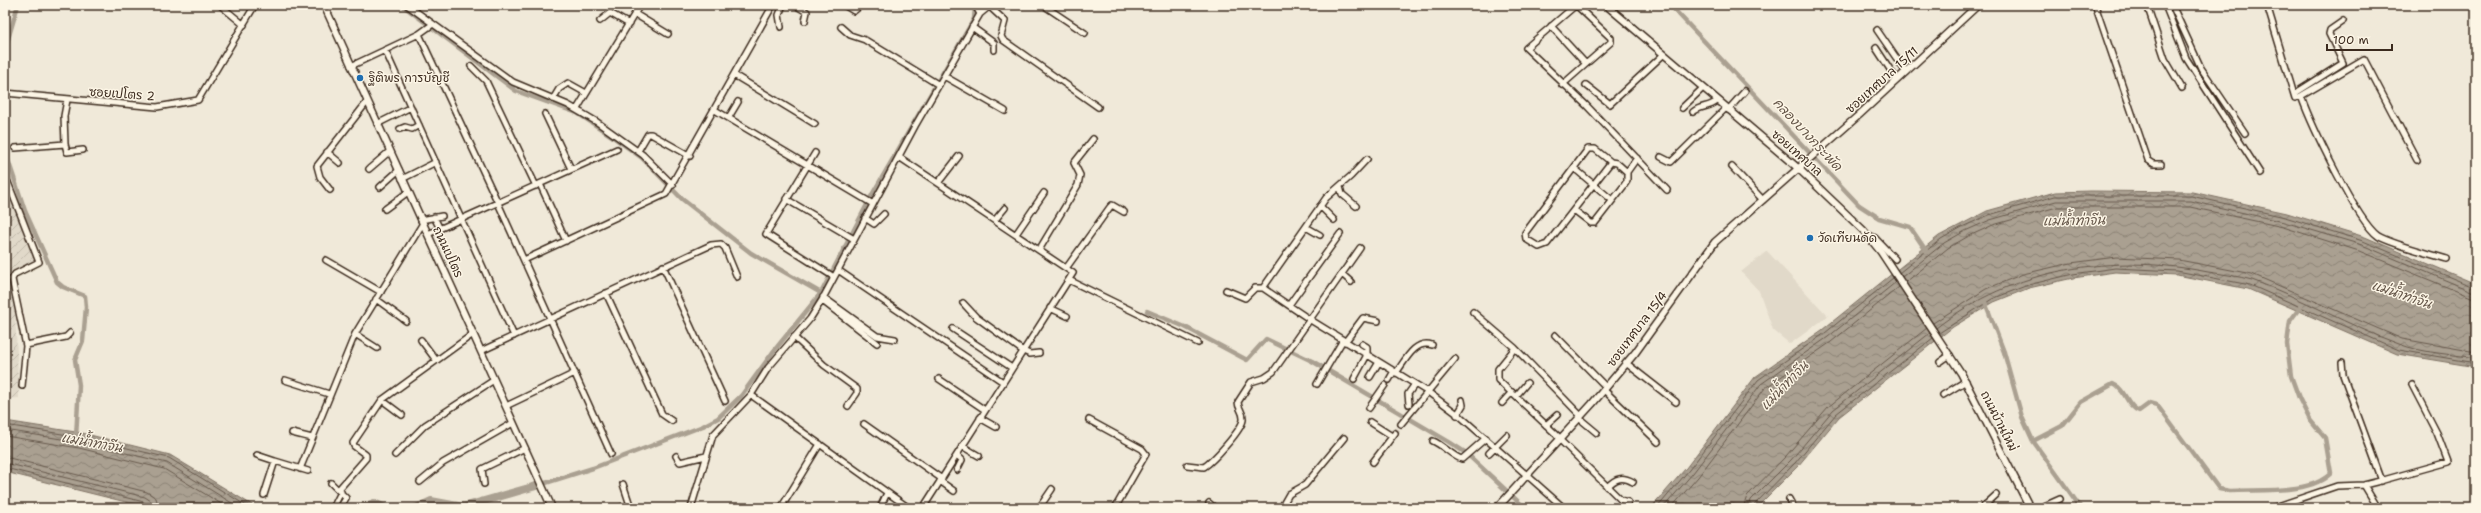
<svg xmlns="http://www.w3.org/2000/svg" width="2481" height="513" viewBox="0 0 2481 513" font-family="'Shantell Sans','Playpen Sans Thai',sans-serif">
<defs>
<pattern id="industrial-furrows" width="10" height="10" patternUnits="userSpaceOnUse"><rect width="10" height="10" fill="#e1d9c9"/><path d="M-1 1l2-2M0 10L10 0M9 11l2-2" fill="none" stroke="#c2baac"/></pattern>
<pattern id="water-waves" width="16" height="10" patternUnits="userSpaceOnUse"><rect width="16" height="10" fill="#aaa091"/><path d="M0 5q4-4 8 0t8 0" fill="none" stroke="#8c8376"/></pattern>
</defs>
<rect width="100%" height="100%" fill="#f0e9d9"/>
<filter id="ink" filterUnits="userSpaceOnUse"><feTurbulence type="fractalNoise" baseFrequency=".025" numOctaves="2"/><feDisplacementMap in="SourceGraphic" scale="8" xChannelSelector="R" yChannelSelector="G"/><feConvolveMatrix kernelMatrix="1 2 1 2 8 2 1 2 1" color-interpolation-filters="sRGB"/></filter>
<g filter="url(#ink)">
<path fill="#e1d9c9" d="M1767 251 1828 316 1790 344 1773 330 1759 291 1741 272Z"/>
<path fill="url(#industrial-furrows)" d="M13 202 38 261 7 276 15 311 19 398 5 399V205Z"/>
<path fill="url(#water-waves)" stroke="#7e7163" d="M2091 191 2192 192 2287 213 2365 237 2476 284V367L2397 354 2248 289 2177 275 2115 272 2073 278 2029 288 1994 302 1953 327 1839 417 1798 466 1756 508H1651L1686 468 1755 377 1822 330 1939 236 1987 211 2055 192Z
M5 421 82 433 170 455 257 508H150L5 472Z"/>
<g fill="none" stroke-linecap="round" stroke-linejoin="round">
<path stroke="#67594c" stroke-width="1" d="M1899 273 1941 239 1962 227 1989 215 2055 196H2191L2285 217 2363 241 2476 288
M1902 277 1944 243 1965 231 1990 220 2056 201H2191L2284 222 2362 245 2476 293
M1906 282 1948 248 1967 237 1993 225 2057 207H2190L2283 227 2359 251 2476 299
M1933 323 1986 289 2023 274 2071 263 2116 257 2179 260 2252 274 2402 339 2476 352
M1936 328C2014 267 2112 253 2208 272 2222 274 2238 276 2252 280 2302 298 2349 326 2399 344 2422 353 2451 354 2476 358
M1939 333 1992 299 2028 285 2073 274 2115 268 2177 271 2250 285 2399 350 2476 363
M5 425 81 437 169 458 250 508
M5 430 80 442 167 463 240 508
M5 436 79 448 164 469 228 508
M5 457 147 492 156 498 159 508
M5 463 145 497 151 501 152 508
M5 468 144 502 147 508
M1657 508 1689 470 1758 380 1825 333 1893 278
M1663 508 1693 473 1761 384 1828 337 1896 282
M1671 508 1698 477 1765 388 1831 342 1899 287
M1743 508 1747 496 1786 456 1828 407 1927 328
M1749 508 1751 500 1791 460 1833 410 1930 333
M1754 508 1755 504 1795 463 1836 414 1933 338"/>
<path stroke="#aaa091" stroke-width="4.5" d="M402 5 516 91 577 113 613 137 642 158 682 199 751 253 821 293
M1670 5 1859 205 1879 218 1910 227 1927 252
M5 49 18 5
M5 151 25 211 57 282 63 287 85 296 86 307 83 341 75 360 79 385 76 437
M1985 302 2004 352 2022 417 2033 441 2081 508
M1147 311 1185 327 1247 360 1266 339 1312 361 1449 442 1466 453 1525 508
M2033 441 2062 426 2081 402 2113 384C2126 389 2126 406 2139 411L2150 403 2157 405 2219 489 2230 491C2259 489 2310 495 2331 473L2325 438 2310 420 2299 398 2291 376 2287 344 2290 321 2301 306
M536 486 593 468 703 426 718 418 741 396 773 352 821 293 872 195 974 19 975 7 971 5"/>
<path stroke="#aaa091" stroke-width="8" d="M361 508 374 503 385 508
M416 508 431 501 463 507 536 486"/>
<path stroke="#ccc3b4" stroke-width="5" stroke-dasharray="5 2.5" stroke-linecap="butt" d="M1395 433 1401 424"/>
<g stroke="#3b2a1e" stroke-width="8">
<path id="minor" d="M220 5 244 25
M407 5 513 82 568 105 597 122 643 155 673 185
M795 5 807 12 805 21
M844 5 854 11 860 6
M1043 5 1085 33
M1576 5 1526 48 1586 105 1667 190
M2095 5 2148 160 2154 164H2161
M2147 5 2165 59 2182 88
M2165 5 2186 58 2260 173
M2172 5 2201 68 2245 133
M2267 5 2295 98 2301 96C2311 124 2356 220 2378 236 2391 244 2431 254 2447 259
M990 7 1005 21 1001 36 1003 40 1098 107
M635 14 668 34
M980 14 991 5
M600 21 610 13 629 24
M1551 26 1586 64
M781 27 779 15 783 5
M841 27 850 35 865 40 939 85
M972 27 994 43V50
M1877 30 1906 72
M419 34 498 203 611 454
M1876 48 1897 80
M385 50 514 336
M351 66 419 34 433 24
M471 66 486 81 536 186
M734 75 815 124
M944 76 1005 111
M1562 85 1611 42V38L1576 5
M1586 85 1610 104 1663 55
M5 93 157 107 198 100 255 5
M2294 94 2343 63 2329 34 2330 30 2343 21
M2301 96 2364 59 2417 160
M553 99 559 89 568 83 586 93
M1682 108 1703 88
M577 109 640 5
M715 110 873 204
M1728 110 1745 91
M1693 112C1701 105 1709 108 1717 101
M545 114 571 169
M729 117 738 102
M377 124 411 107
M400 129 405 127 412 129 419 125
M65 144 67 152 83 150
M15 148 65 144 64 116 67 100
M638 151 648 134H651L690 156
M327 152 340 163
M815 153 766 234 834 277
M899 157 1073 273 923 508
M1661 157 1671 162 1726 108
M1611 162 1595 149H1588L1525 233 1526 239 1539 247 1547 244 1611 162 1617 163 1627 172
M1732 167 1763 200
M1574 168 1612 200
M369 169 390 151
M5 175 39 262 15 274 12 279 26 346 22 386
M402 179 436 162
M938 183 959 156
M540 184 566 241
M380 187 399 170
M1340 187 1342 194 1356 206
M330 190 320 177 317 166 367 102
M786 199 854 239
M1320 206 1334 220
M385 209 408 192
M1574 210 1591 223H1595L1623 187 1627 181V172L1637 158
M434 217 440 229
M865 218 874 224 884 214
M421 220 442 216
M995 220 1005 208
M1306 227 1320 235
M428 234 617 149
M1016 234 1044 193
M1866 234 1875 238 1895 259
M1039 250 1078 185 1080 175 1074 163 1093 139
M326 260 381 292
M524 260 666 194 773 5
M663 266 725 401
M1067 267 1110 207 1112 205 1124 212
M838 270 1003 382
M1342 274 1351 282
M1069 280 1198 343
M1263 288 1326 198 1351 176 1367 159
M1226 290 1245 298 1255 288H1263L1309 319 1428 392 1460 416 1564 508
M606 293 662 414 672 421
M823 297 877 336 895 339
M376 299 406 321
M824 302 877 343
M963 303 976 317 1023 351 1030 354 1039 353
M1289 305 1340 234
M1050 308 1067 316
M1473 312 1515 348 1581 416
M953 329 1012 368
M355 334 377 348
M1555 335 1606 387
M794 337 824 365 857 389V393L848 406
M421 340 436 360
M1345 342 1363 318 1378 321
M26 345 66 337 70 333
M1515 348 1498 369V380L1560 438
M481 351 711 245 721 244 725 248 737 277
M1940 362 1950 355
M1626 363 1676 402
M2342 363 2343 375 2382 481
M1396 373C1405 361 1415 339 1432 345
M1370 377 1379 362
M939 379 985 410
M1354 379 1367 355V347L1362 344
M285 380 329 394
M1389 380 1394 371
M1317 384 1343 340
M1604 390 1658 442
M751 395 909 508
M1943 395 1966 381
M1516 396 1527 383
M382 400 402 415
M1502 403 1512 392
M1409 404 1408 394 1415 384
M506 406 575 373
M1369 408 1385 385
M1457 415 1463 405 1462 400
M980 418 996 427
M1579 418 1597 433
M1089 420 1142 449 1146 454 1115 508
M1370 422 1392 436
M864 424 942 479
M1401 424 1455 359
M1546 425 1557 415
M292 433 312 438
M1559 439 1621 500 1628 502
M1433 441C1443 445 1453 457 1462 459L1486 438
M962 446 979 456
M1489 453 1507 435
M257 455 275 461
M395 455 425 425 494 380
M676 456 680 462 706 456
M1373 462 1395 433
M1187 465 1204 467C1213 461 1241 431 1243 420 1244 412 1238 409 1238 402L1251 382 1264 378 1273 372 1360 248
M300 469 355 334 423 223
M957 470 962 460 957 455
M940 481 954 491
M420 482 443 463 513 423
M331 483 346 498 340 508
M484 484 482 469 525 448
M623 484 631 508
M2364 485 2378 508
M1607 487C1616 478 1622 476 1633 482
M339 489 366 458V455L354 446 353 443 382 400 473 334
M264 495 275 461 308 471
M1789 499 1794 508
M1209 503 1215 508
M622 507V508
M333 508 341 492
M691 508 713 435 751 395 768 368 810 319 822 300 915 126 980 14 975 5
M781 508 820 444
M880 508 887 493
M1039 508 1052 489
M1281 508 1289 494 1305 485 1344 438
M1982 508 1996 495
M2040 508 2060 499
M2272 508 2337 486 2364 485 2380 481 2448 462 2437 433 2412 385"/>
</g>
<g stroke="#3b2a1e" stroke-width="9">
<path id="tertiary" d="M324 5 552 508
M1606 5 1799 169 1864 231 1881 252 1961 373 2030 508
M1497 508 1592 404 1635 353 1715 242 1859 115 1978 5"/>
</g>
<use href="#minor" stroke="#fcf5e5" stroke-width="5"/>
<use href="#tertiary" stroke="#fcf5e5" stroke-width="6"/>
</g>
</g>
<g fill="#1f6fb2" stroke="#fcf5e5" stroke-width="1.5">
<circle cx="360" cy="78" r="4"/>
<circle cx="1810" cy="238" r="4"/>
</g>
<g text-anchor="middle" stroke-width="3" stroke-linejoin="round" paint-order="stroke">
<g font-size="12" fill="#3b2a1e" stroke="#fcf5e5" text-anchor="start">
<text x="368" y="82">ฐิติพร การบัญชี</text>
<text x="1818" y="242">วัดเทียนดัด</text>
</g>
<g font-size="12" fill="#3b2a1e" stroke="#fcf5e5">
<text transform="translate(1882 80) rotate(-42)" y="4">ซอยเทศบาล 15/11</text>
<text transform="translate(122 94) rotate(4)" y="4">ซอยเปโตร 2</text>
<text transform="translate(1797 153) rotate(41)" y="4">ซอยเทศบาล</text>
<text transform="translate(448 252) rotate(65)" y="4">ถนนเปโตร</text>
<text transform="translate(1637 329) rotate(-53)" y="4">ซอยเทศบาล 15/4</text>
<text transform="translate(1999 421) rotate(63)" y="4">ถนนบ้านใหม่</text>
</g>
<g font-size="13" font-style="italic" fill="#625346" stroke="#fcf5e5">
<text transform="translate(1808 134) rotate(47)" y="5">คลองบางกระพัด</text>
<text transform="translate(2074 220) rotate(-1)" y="5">แม่น้ำท่าจีน</text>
<text transform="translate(2402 294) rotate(19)" y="5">แม่น้ำท่าจีน</text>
<text transform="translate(1784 385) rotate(-46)" y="5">แม่น้ำท่าจีน</text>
<text transform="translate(92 442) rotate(10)" y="5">แม่น้ำท่าจีน</text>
</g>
</g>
<rect width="2481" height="513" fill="none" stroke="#fcf5e5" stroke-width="20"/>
<rect x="10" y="10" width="2461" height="493" fill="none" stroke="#3b2a1e" stroke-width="1.5" filter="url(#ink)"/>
<path d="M2327 44v6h65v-6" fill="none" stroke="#3b2a1e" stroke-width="2"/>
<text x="2333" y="44" font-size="12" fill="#3b2a1e" stroke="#fcf5e5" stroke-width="3" paint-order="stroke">100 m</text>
</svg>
